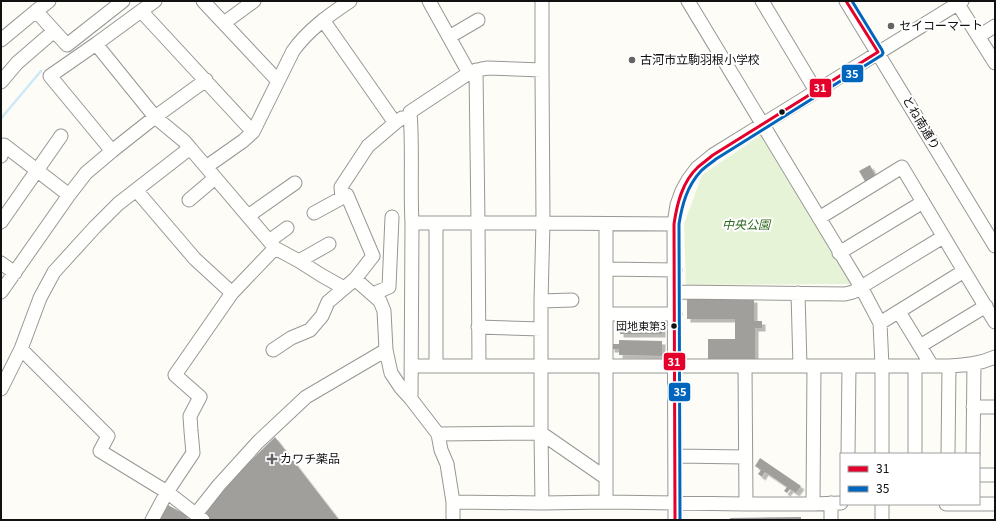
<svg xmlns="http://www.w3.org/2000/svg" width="996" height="521" viewBox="0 0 996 521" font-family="Georgia,'Noto Sans JP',serif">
<defs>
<filter id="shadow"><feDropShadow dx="3.5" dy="3.5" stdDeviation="0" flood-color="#0004"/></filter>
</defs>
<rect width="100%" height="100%" fill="#fdfcf7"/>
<path fill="#e7f3d7" d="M761 135 851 284 686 285 684 224 702 175Z"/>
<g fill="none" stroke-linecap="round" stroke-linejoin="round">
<path stroke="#cde8f7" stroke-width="2.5" d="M1 119 3 116 41 71"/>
</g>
<path fill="#a19f9c" filter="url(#shadow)" d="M870 165 876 177 866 183 859 171Z
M687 299H754V321H762V328H755V359H708V339H735V319H687Z
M619 320H662V334H620V329H616V323H619Z
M619 340 662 341V356L619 355V349H611V344H619Z
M275 437 339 520H205L202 518 231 480Z
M760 458 801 486 796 493 790 489 787 493 784 491 787 487 765 472 762 477 758 474 761 470 755 466Z
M168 505 188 516 186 520H160Z
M801 517V520H730V518Z"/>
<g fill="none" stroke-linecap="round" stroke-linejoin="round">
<g stroke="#979795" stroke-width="15">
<path id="minor" d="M155 1 141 11 253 132
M203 1 278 81
M429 1 469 73
M688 1 861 287 880 323 882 366V454
M762 1 816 91
M846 1 995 246
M956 1 995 63
M36 11 49 1
M323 20 395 123
M224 23 254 1
M979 36 995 26
M449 37 478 20
M1 40 36 11 67 45 123 1
M96 44 155 117 184 141 190 148
M476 70 478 223 479 366
M1 82 17 63 54 31
M112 151 50 76 96 44 141 11
M1 156 4 145 69 195
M206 167 243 141 253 132 293 51C308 30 329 15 350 1
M136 190 195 259 232 293
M342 198 341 187 368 146 395 123 402 118
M189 200 215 178
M248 216 295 183
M819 218 902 167 964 271
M1 222 61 136
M412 223H543L674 224
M606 224V502
M269 241 287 228
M839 253 923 202
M299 261 329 244
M1 263 15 273
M606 269 675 270
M355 279 380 301 384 311 386 350 391 373 401 388 411 399 438 434 441 450 447 464 453 502V520
M1 292 69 195 86 173 112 151 155 117 206 80
M675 292 845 294 853 292 861 287 943 237
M798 293 800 366
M373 294 389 287 392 217
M541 301 572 300
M899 312 932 366
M606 314H675
M880 323 964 271 995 322
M478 327 541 329
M920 346 986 306
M21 349 108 436 100 451 167 492 203 520
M273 350 291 338 310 330 322 316 328 302 355 279 373 256 347 195 314 213
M411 366H949C966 365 979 364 995 357
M436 366V223
M745 366 746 504
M1 389 21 349 40 298 54 272 95 227 118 204 190 148 275 248 299 261 321 275 344 288
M411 399 412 223C410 186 413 149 410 112L469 73 482 69 488 68 542 70
M973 407H995
M438 434 541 433 606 478
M848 454 849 366
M915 454V366
M948 454 949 366
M973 454 974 364
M675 456 745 457
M979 475H995
M453 502 542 503 606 502 746 504H813L841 503
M542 503 541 433V301L543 223 542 70V1
M831 503V520
M813 504 814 366
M946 504H995
M196 514 219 485 258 442 306 397 386 350
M152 520 167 492 193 453 191 431 190 416 200 397 175 375 232 293 275 248
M675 520 674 224 677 205 682 191 688 180 697 168 713 155 962 1
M882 520V504"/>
</g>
<use href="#minor" stroke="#fffffe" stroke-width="13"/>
<g stroke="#fff" stroke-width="6">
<path id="bus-1" d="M675 520 674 224C677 204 682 182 698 167 703 163 708 159 713 155L878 52 846 1"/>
</g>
<g stroke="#fff" stroke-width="6">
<path id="bus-2" d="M680 520 679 224C682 205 687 186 701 171 705 167 711 163 716 159L882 55 883 53 882 50 852 1"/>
</g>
<use href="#bus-1" stroke="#e4002b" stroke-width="3"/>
<use href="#bus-2" stroke="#0065bd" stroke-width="3"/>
</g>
<g fill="#646362" stroke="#fff" stroke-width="1.5">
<circle cx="891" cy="26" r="4"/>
<circle cx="632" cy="60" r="4"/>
<path d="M270 453h4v4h4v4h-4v4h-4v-4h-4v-4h4z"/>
</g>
<g fill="#111" stroke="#fff" stroke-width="1.5">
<circle cx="782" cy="112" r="3.5"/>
<circle cx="674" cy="326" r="3.5"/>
</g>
<g text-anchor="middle" stroke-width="4" stroke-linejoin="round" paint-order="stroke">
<g font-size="11" fill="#111" stroke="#fff" text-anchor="end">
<text x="666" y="330">団地東第3</text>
</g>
<g font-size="12" fill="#111" stroke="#fff" text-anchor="start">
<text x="899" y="30">セイコーマート</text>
<text x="640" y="64">古河市立駒羽根小学校</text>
<text x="280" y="463">カワチ薬品</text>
</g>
<g font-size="12" fill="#111" stroke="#fff">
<text transform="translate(921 123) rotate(59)" y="4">とね南通り</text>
</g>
<g font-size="12" font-style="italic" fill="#2f6b1f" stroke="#fff">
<text x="746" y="229">中央公園</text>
</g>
</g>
<g stroke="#fff" stroke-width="1.5">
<rect x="841" y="64" width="23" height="19" rx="4" fill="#0065bd"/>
<rect x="809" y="78" width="23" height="20" rx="4" fill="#e4002b"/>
<rect x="663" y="352" width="23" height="19" rx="4" fill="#e4002b"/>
<rect x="668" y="382" width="23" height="20" rx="4" fill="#0065bd"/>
</g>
<g font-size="11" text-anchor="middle" font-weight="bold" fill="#fff">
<text x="852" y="78">35</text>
<text x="820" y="92">31</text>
<text x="674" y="366">31</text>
<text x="680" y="396">35</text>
</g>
<rect width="996" height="521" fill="none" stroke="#111111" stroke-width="4"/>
<rect x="840" y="453" width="140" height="52" fill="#ffffff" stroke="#a0a0a0"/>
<rect x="848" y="466" width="20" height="6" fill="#e4002b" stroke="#a0a0a0"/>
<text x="876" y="473" font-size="12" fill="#111111">31</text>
<rect x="848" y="486" width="20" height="6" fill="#0065bd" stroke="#a0a0a0"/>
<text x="876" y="493" font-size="12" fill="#111111">35</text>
</svg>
